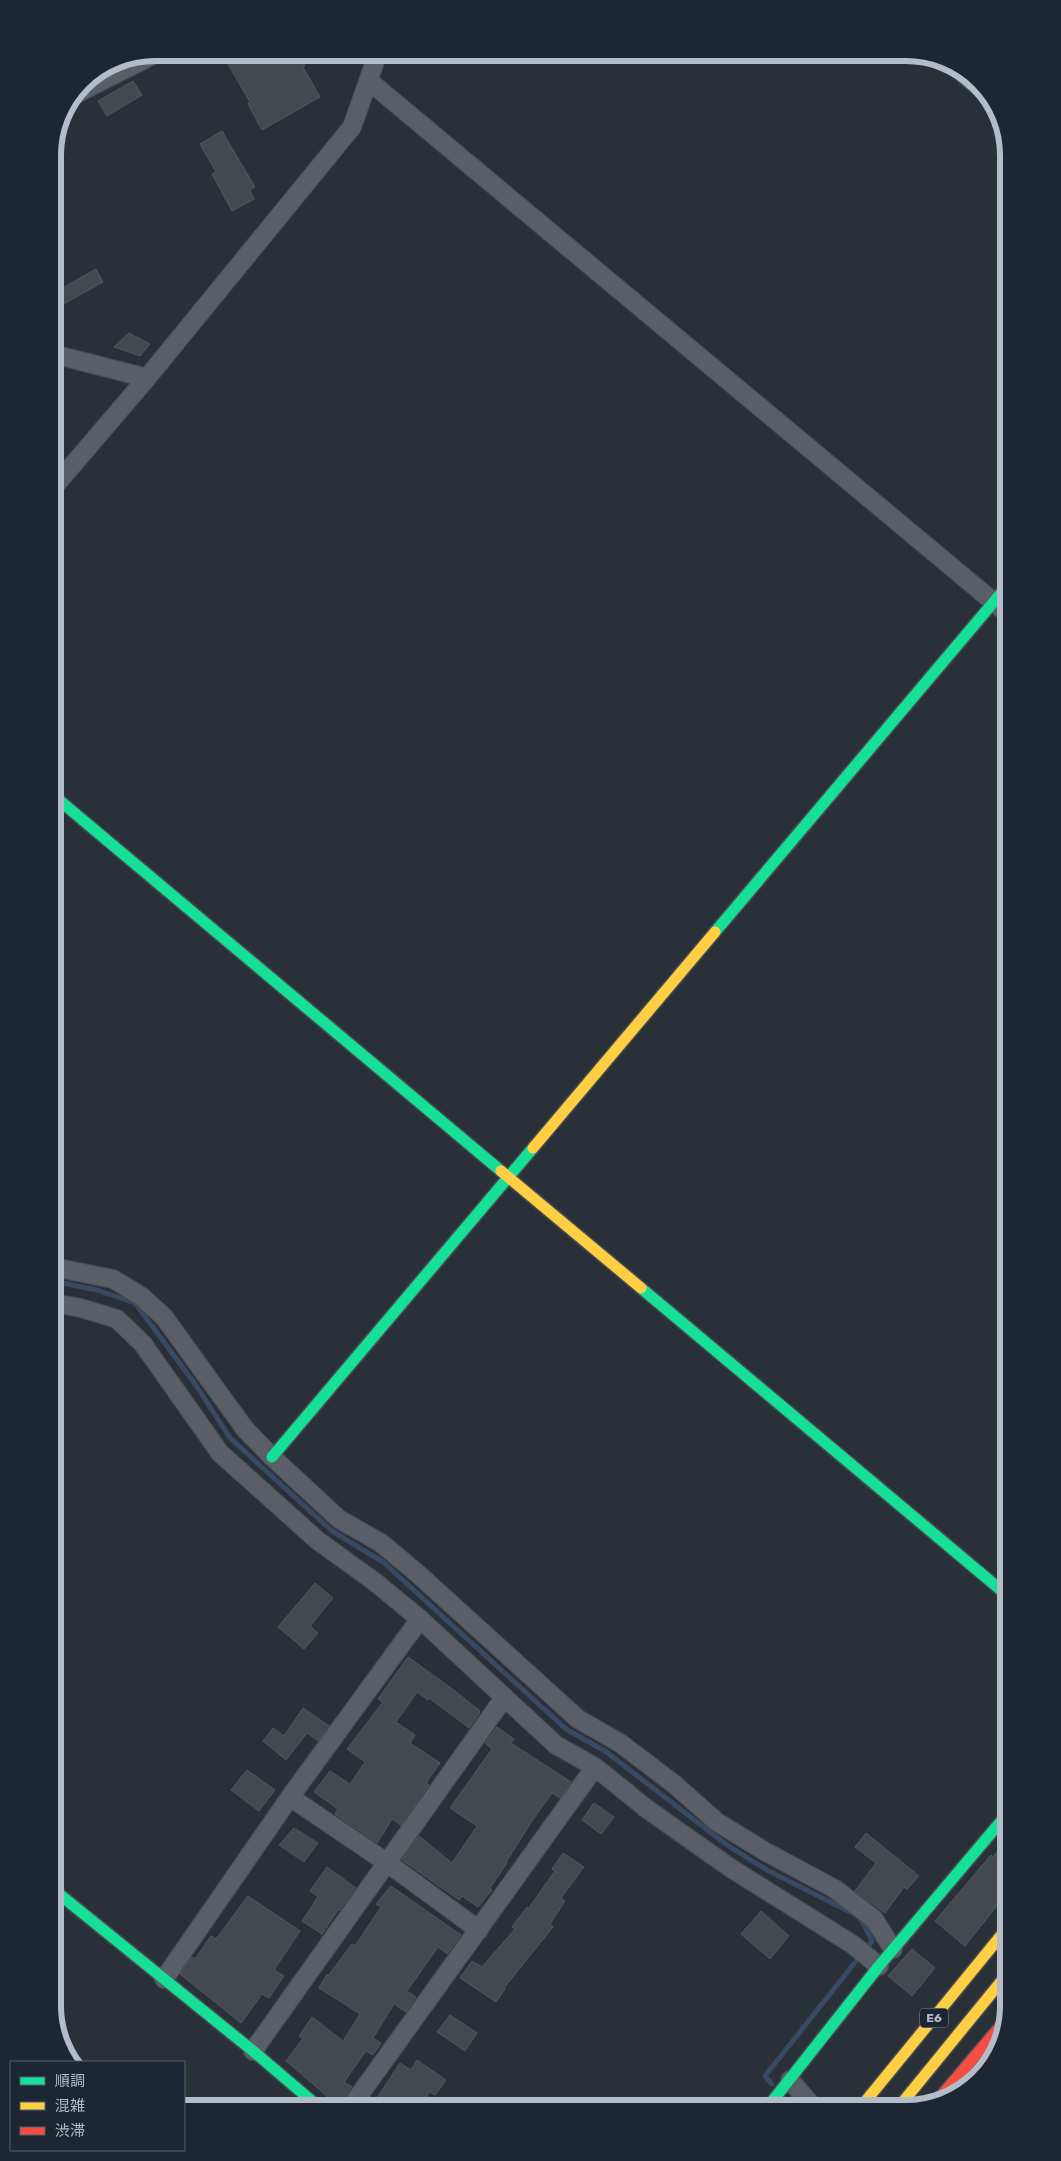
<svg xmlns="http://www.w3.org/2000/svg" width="1061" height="2161" viewBox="0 0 1061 2161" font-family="Rubik,'Noto Sans JP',sans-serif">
<rect width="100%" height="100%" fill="#2a3038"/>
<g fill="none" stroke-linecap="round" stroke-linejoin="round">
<path stroke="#384963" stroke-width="5" d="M53 1281 97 1290 135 1303 195 1384 230 1438 332 1531 383 1562 566 1729 605 1751 727 1845 767 1870 856 1915 862 1921 872 1941 765 2076 772 2084
M785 2108 790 2103"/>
</g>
<path fill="#444950" stroke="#52575f" d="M231 53H242L248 64 268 53H300V57L305 66 303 67 320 97 262 130 248 104 250 102 224 57Z
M133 81 142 95 107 116 98 101Z
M222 131 255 187 250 190 254 199 232 211 212 174 216 172 200 144Z
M96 269 103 282 53 310V273L61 289Z
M129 333 150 344 140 356 114 347Z
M315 1583 333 1598 310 1626 318 1633 304 1649 278 1627Z
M408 1657 451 1688 480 1711 479 1714 469 1728 429 1698 428 1700 417 1692 396 1722 415 1735 410 1743 440 1763 426 1783 429 1785 401 1825 392 1819 377 1843 335 1814 338 1809 314 1792 330 1771 350 1784 365 1762 347 1749 383 1702 378 1699Z
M303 1708 329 1726 318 1741 307 1733 286 1760 263 1741 273 1728 284 1736Z
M497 1727 514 1739 511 1743 571 1782 560 1798 552 1793 534 1818 506 1862 507 1863 490 1888 492 1890 478 1907 462 1896 459 1900 402 1860 419 1836 452 1863 477 1826 450 1808 492 1749 485 1743Z
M247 1770 275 1790 259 1811 231 1790Z
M594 1803 614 1817 601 1834 582 1820Z
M294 1828 318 1843 304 1862 279 1845Z
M866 1833 919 1876 907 1889 904 1887 885 1913 855 1891 876 1863 855 1847Z
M1008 1838V1892L965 1946 935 1921 991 1855 993 1857Z
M563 1853 584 1867 561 1898 565 1901 550 1924 553 1927 504 1988 505 1989 496 2002 460 1978 472 1961 482 1967 515 1929 512 1927 527 1907 528 1909 555 1871 552 1869Z
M327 1867 356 1888 339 1911 338 1910 322 1934 302 1921 318 1897 310 1891Z
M391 1886 461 1935 447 1954 438 1947 407 1991 416 1997 406 2012 394 2004 373 2038 381 2043 373 2055 366 2051 344 2082 352 2087 341 2102 340 2108H338L329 2098 286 2061 303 2038 299 2036 312 2017 343 2041 360 2014 319 1988 327 1974 328 1976 352 1944 355 1946 381 1907 376 1904Z
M248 1896 300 1931 274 1970 284 1976 269 1998 262 1994 241 2023 180 1974 192 1957 195 1959 211 1936 216 1939Z
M761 1911 789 1936 770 1959 741 1934Z
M912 1949 935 1968 912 1996 888 1976Z
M450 2015 477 2033 465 2051 437 2032Z
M417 2060 446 2080 435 2095 430 2092 417 2108H363L369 2100 373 2104 400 2063 411 2070Z"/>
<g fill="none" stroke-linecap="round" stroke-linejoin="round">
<g stroke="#484c53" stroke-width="20">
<path id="street" d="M369 81 1008 614
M74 95 157 53
M53 354 147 378
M53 488 147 378 352 127 378 53
M53 1267 113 1279 141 1296 164 1317 245 1429 272 1457 339 1519 381 1543 417 1573 578 1719 620 1743 674 1784 717 1822 766 1852 835 1889 874 1919 893 1949
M53 1303 81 1308 117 1319 143 1344 220 1453 317 1540 375 1582 420 1619
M290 1797 386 1862 479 1930
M164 1979 290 1797 420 1619 556 1745 595 1767 647 1809 732 1869 852 1944 879 1966
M253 2051 504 1698
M790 2080 814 2108
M350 2108 595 1767"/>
</g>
<g stroke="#484c53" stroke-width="14">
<path id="fast" d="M952 68 984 95
M53 795 501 1171
M715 932 1008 585
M641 1288 1008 1596
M272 1457 533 1148
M53 1889 253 2051 320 2108
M767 2108 879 1966 1008 1813"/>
</g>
<g stroke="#484c53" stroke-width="14">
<path id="slow" d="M533 1148 715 932
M501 1171 641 1288
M860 2108 1008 1927
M898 2108 1008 1973"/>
</g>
<g stroke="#484c53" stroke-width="14">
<path id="jam" d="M935 2103 1004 2022"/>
</g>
<use href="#street" stroke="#5a5e66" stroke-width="18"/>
<use href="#fast" stroke="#16e098" stroke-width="11"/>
<use href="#slow" stroke="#ffcf43" stroke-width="11"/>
<use href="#jam" stroke="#f24e42" stroke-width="11"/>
</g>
<g text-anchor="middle" stroke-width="5" stroke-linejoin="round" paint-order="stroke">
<rect fill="#1d2633" stroke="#878f9c" stroke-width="1" x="920" y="2008.5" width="28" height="19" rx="4"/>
<g font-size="12" font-weight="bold" fill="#b4bcc9">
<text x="934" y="2022">E6</text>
</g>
</g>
<path d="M0 0H1061V2161H0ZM155 61H906A94 94 0 0 1 1000 155V2006A94 94 0 0 1 906 2100H155A94 94 0 0 1 61 2006V155A94 94 0 0 1 155 61Z" fill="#1d2633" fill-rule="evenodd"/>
<path fill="none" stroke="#b4bcc9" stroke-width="6" d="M155 61H906A94 94 0 0 1 1000 155V2006A94 94 0 0 1 906 2100H155A94 94 0 0 1 61 2006V155A94 94 0 0 1 155 61Z"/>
<rect x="10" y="2061" width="175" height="90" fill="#1d2633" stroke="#59626f"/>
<rect x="20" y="2077" width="25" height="8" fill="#16e098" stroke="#59626f"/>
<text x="55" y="2086" font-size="15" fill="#b4bcc9">順調</text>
<rect x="20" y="2102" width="25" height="8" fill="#ffcf43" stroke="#59626f"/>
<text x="55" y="2111" font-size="15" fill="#b4bcc9">混雑</text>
<rect x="20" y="2127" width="25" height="8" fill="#f24e42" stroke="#59626f"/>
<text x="55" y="2136" font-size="15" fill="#b4bcc9">渋滞</text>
</svg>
